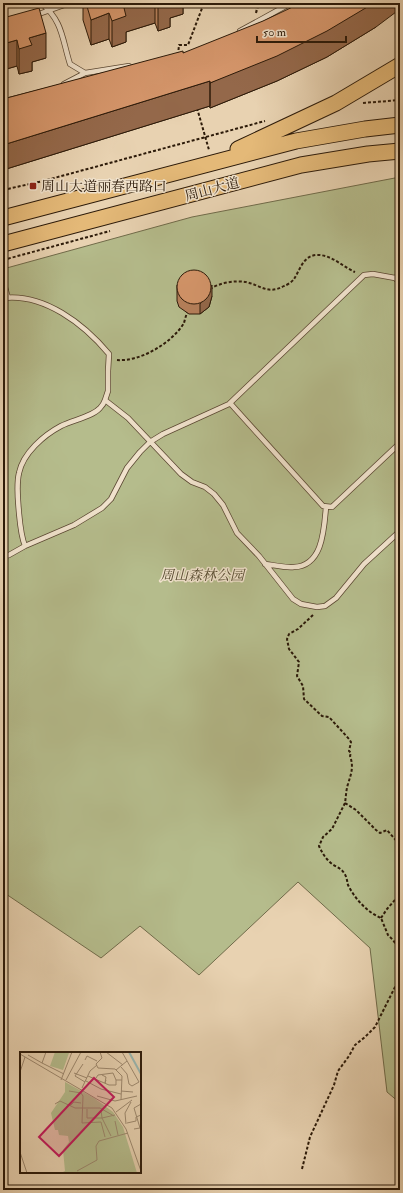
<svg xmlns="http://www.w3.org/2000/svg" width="403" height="1193" viewBox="0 0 403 1193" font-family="'IM FELL Double Pica','Noto Serif SC',serif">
<rect width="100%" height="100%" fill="#e8d2b1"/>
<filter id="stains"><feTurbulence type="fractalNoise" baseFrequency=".005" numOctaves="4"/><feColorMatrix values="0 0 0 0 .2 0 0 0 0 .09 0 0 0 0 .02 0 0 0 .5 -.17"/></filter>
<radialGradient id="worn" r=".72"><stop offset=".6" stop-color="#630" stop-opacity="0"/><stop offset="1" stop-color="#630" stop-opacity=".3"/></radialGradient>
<path fill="#b5bc8c" stroke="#706b4a" d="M400 177V1103L387 1092 370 948 298 882 199 975 140 926 101 958 3 892V269L192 217Z"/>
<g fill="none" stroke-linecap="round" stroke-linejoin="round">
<g stroke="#5b4833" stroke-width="6">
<path id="service" d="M41 3C63 21 62 39 70 64L85 73
M36 15 70 3
M240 31 291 3
M64 84 85 73 129 66
M395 278 400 283
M3 280 8 298
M3 298C44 293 84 324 109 354L108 371V391L105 400 128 418 181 474 192 482 205 487 214 494 223 505 237 533 259 556 293 599 301 604 317 607 325 606 336 598 364 564 400 531
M230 403 323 506 332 507 400 443
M25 546C21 536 20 524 19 513 18 500 16 486 19 473 23 453 44 435 61 426 72 420 92 417 100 408 102 406 104 403 105 400
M3 557 9 555 25 546 74 525 102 508 111 499 127 468 140 452 150 442 163 434 229 404 364 275 373 274 395 278 400 275
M265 564C274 565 285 568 294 567 323 566 324 529 326 507"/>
</g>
<g stroke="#2c1a09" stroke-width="17">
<path id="primary" d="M238 149 336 103 400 65
M3 218 296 141 365 129 400 125
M3 244 301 165 368 154 400 151"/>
</g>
<path stroke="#2c1a09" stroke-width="2" stroke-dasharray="3 2" stroke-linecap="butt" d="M221 3 236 7 237 3
M256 13 258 3
M256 13 259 3
M178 55 179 45H188L204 3
M363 103 400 100
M197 108 209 150
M3 190 43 181 265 121
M3 260 110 231
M210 289C219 283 235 280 246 282 260 285 268 295 284 286 287 285 292 282 294 279 300 270 303 256 316 255 331 254 343 267 355 272
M117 360C140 362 172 343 184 323 185 319 186 315 188 311
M313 615 298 629 289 634 287 639 289 649 299 662 297 676 303 686 304 699 322 716 329 717 349 739 351 742 349 751 351 753 350 756C354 767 351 774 348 784 346 790 346 797 345 803L356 810 376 830 380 833 387 830 400 845
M345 803 332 829 323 837 319 846C322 853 326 859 332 864 336 867 341 868 344 873 347 877 347 881 348 885 355 899 367 912 381 918L388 935 393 940 400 950
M381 918 387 909 400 894
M302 1169 310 1137 334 1085 338 1071 349 1056 355 1045 365 1037 375 1027 400 977"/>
<use href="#service" stroke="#f0e2cc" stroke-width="4.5"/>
<use href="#primary" stroke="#e4b978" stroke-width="15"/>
</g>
<path fill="#b6805b" stroke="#2c1a09" d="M83 3H183V14L170 18V27L158 31 155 23 126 32V42L112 47 109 39 91 45 83 20Z
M3 18 46 58 32 62V71L19 74 17 66 3 70Z
M376 27 327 57 277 81 210 108V106L3 170V99L183 53Z
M177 285 212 296 209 307 200 314H189L179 307 177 301Z"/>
<path fill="#94684a" stroke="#2c1a09" d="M138 3H155V23L126 32V42L112 47V21L124 8Z
M164 3H183V14L170 18V27L158 31V5Z
M374 3H400V9L376 27 327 57 277 81 210 108V83Z
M109 13V39L91 45V20Z
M46 33V58L32 62V71L19 74V49L29 38Z
M17 40V66L3 70V44Z
M210 81V106L3 170V145Z
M212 285V296L209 307 200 314V304Z"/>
<path fill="#d4956a" stroke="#2c1a09" d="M86 3H138L124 8 126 16 112 21 109 13 91 20Z
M157 3H164L158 5Z
M301 3H374L327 31 277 56 210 83V81L3 145V99L183 51V53L263 21Z
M39 8 46 33 29 38 32 45 19 49 17 40 3 44V18Z
M177 287a17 17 0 1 1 34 0a17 17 0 1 1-34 0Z"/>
<rect fill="#8f2418" stroke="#f0e2cc" stroke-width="1.5" x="29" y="182" width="8" height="8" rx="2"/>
<g text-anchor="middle" stroke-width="3" stroke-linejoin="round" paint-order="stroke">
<g font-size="14" fill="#2c1a09" stroke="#f0e2cc" text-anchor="start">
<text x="41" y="191">周山大道丽春西路口</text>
</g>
<g font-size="14" fill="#2c1a09" stroke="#f0e2cc">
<text transform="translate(212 189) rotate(-15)" y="5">周山大道</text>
</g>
<g font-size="14" font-style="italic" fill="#554b30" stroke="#f0e2cc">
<text x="202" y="580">周山森林公园</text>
</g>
</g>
<g transform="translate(20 1052)">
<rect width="121" height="121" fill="#e8d2b1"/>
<path d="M35 0 49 1 43 18 30 14ZM45 30 74 46 93 60 103 75 117 121H41L45 119 43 98 49 90 48 84 39 83 38 78H35L31 61 45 40Z" fill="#b5bc8c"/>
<path fill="none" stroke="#98b6b1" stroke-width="2" d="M109 0 121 22"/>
<path fill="none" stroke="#9d886e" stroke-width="1" d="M26 0 22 11 44 22M80 0 82 6 76 12 78 16 95 17 102 24 101 48M86 0 103 13M102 0 119 30 112 34 109 32M0 2 92 56 106 77 121 119M8 3 22 11M65 8 67 4 77 9M63 12 55 24 65 30M101 15 107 22 109 32M96 18 107 9M0 20 5 5M54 21 67 26M82 23 86 25 85 31 86 28M68 24 89 33H96V28M76 26 78 23 93 21 96 28H102M41 28 52 0M46 28 61 0M66 29 81 37 101 42M62 36 70 19 77 13M49 39 61 41 63 44 62 71 81 70 85 85M101 39 113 40M77 44 95 49 117 44M35 52 40 49 55 56H80L94 64M50 54 54 50 61 51M67 57V66H82L81 58M96 60 112 48M95 69 98 83M107 71 116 69V65L121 63M106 72 105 61 111 50M114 77 120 76 114 56 121 52M91 84 82 66 95 63M0 100 7 121M57 119 77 108 76 94 79 89 108 81"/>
<path fill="#c2185b" fill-opacity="0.15" stroke="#c2185b" stroke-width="2" d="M74 26 94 45 39 104 19 85Z"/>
<rect width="121" height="121" fill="none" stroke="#2c1a09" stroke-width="2"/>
</g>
<rect width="403" height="1193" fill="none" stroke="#e8d2b1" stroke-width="16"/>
<rect x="4" y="4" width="395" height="1185" fill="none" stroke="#2c1a09" stroke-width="2"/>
<rect x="8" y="8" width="387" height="1177" fill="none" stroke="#2c1a09"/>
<path d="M257 36v6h89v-6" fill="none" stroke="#2c1a09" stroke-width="2"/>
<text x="263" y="36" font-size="12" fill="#2c1a09" stroke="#f0e2cc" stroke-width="3" paint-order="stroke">50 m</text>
<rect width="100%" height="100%" filter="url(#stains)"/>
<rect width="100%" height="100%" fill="url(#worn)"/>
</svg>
